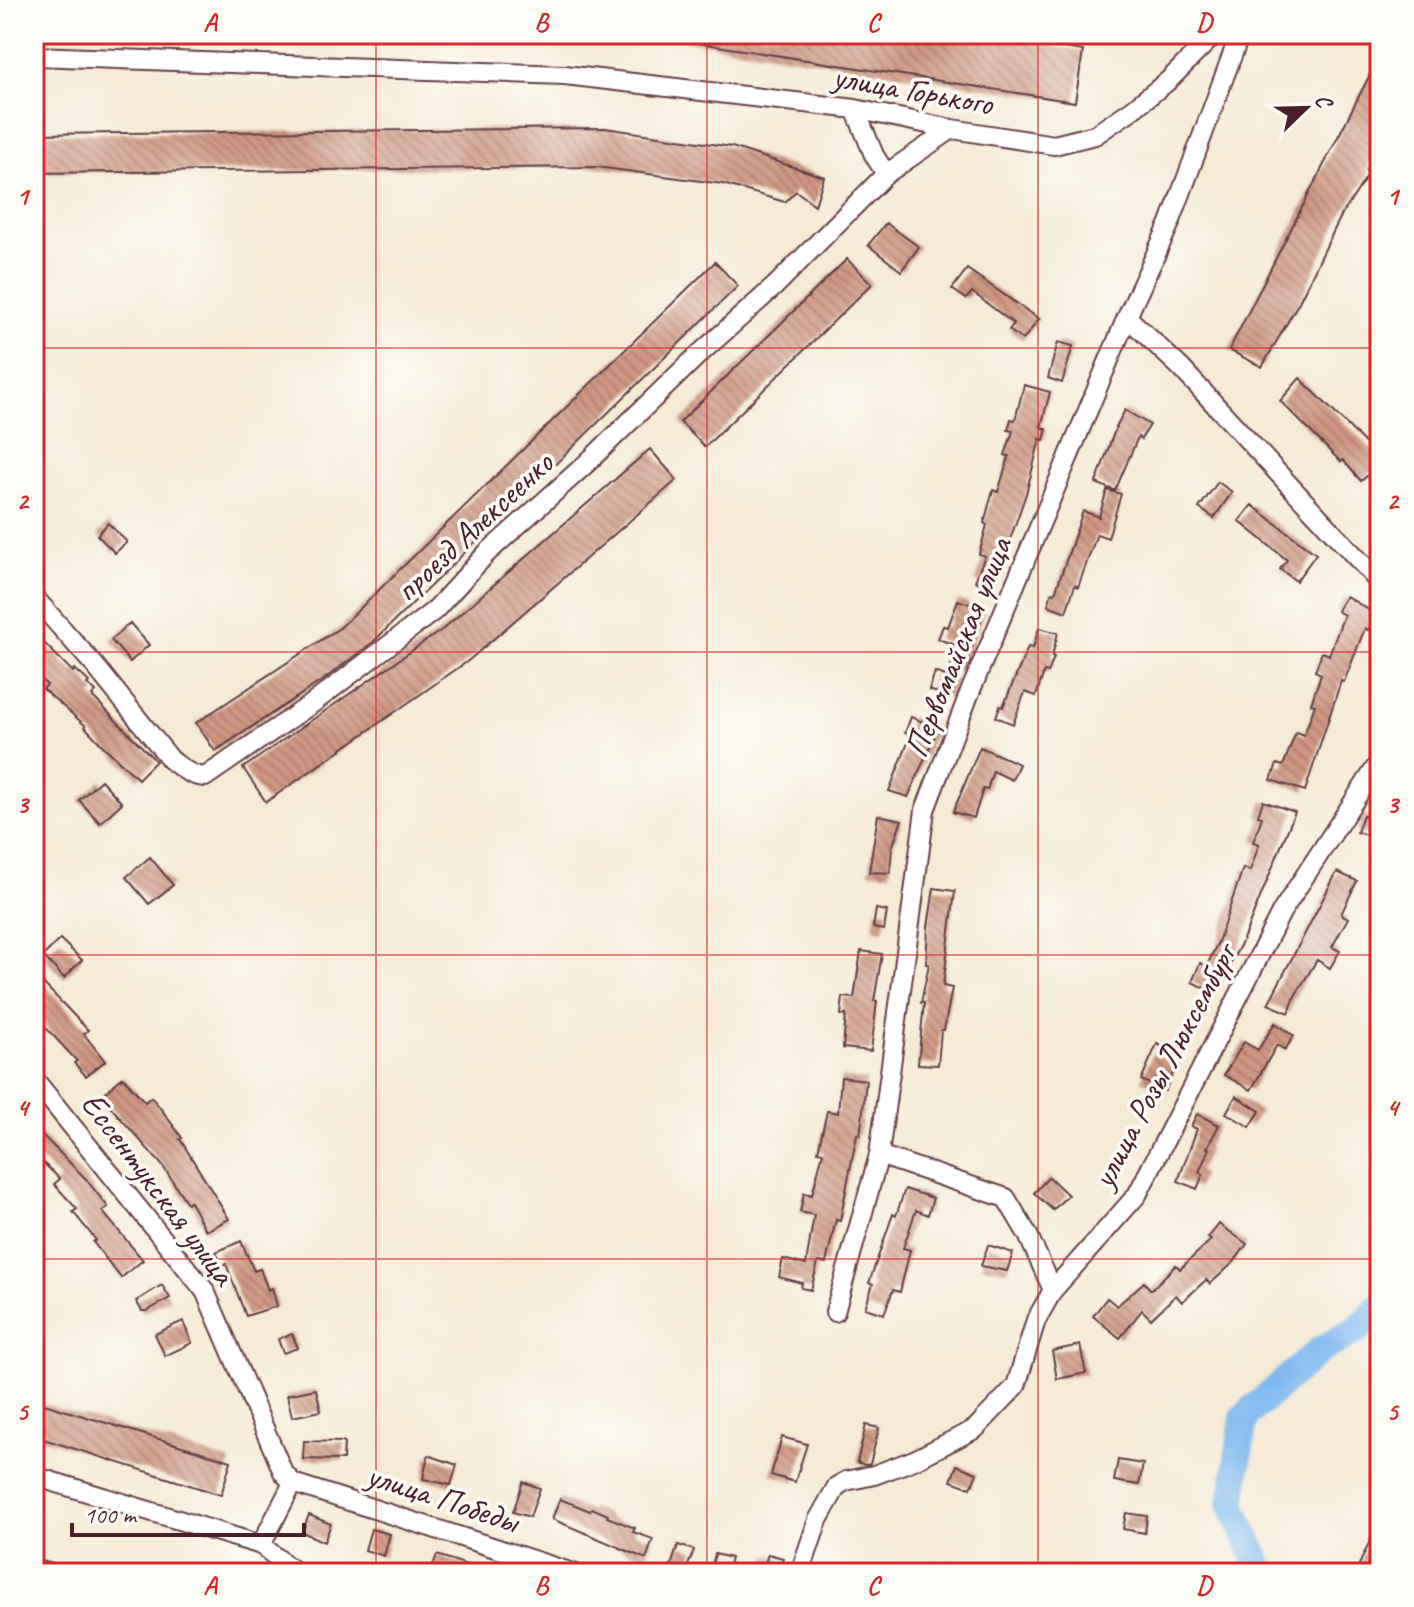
<svg xmlns="http://www.w3.org/2000/svg" width="1414" height="1607" viewBox="0 0 1414 1607" font-family="Caveat,sans-serif">
<defs>
<pattern id="building-back-hatch" width="6" height="6" patternUnits="userSpaceOnUse" patternTransform="scale(2)"><rect width="6" height="6" fill="#cf9781"/><path d="M-1 5l2 2M0 0l6 6M5-1l2 2" fill="none" stroke="#aa7b6a"/></pattern>
</defs>
<rect width="100%" height="100%" fill="#fdfcf7"/>
<filter id="ink" filterUnits="userSpaceOnUse"><feTurbulence type="fractalNoise" baseFrequency=".0125" numOctaves="2"/><feDisplacementMap in="SourceGraphic" scale="16" xChannelSelector="R" yChannelSelector="G"/><feConvolveMatrix kernelMatrix="1 2 1 2 8 2 1 2 1" color-interpolation-filters="sRGB"/></filter>
<filter id="wash" filterUnits="userSpaceOnUse"><feTurbulence type="fractalNoise" baseFrequency=".006" numOctaves="4" result="noise"/><feDisplacementMap in="SourceGraphic" scale="32" xChannelSelector="R" yChannelSelector="G"/><feGaussianBlur stdDeviation="1.8" result="paint"/><feColorMatrix in="noise" values="0 0 0 0 0 0 0 0 0 0 0 0 0 0 0 0 0 1.4 0 .05"/><feComposite in="paint" operator="in"/></filter>
<g filter="url(#wash)">
<rect width="100%" height="100%" fill="#f5ead4"/>
<g fill="none" stroke-linecap="round" stroke-linejoin="round">
<path stroke="#7cb8ee" stroke-width="28" d="M1263 1573 1232 1505 1244 1417 1319 1351 1358 1329 1380 1307"/>
</g>
<g id="blocks">
<path fill="url(#building-back-hatch)" d="M686 34H979L1083 51 1075 102 685 41Z
M1380 55V145L1366 171 1369 173 1341 216 1299 302 1262 367 1229 350Z
M605 128 732 147 824 177 815 205 796 191 785 202 723 184 597 167 34 173V134Z
M886 223 919 247 901 271 868 245Z
M847 259 872 284 705 447 680 422Z
M715 262 738 286 373 642 323 680 215 751 196 723 341 627Z
M967 269 1039 319 1023 340 1009 330 1014 324 972 292 966 299 952 289Z
M1058 342 1073 346 1062 383 1048 378Z
M1300 378 1380 458V465L1361 481 1343 460 1341 462 1280 401Z
M1024 385 1050 392 1041 427 1047 429 1044 440 1040 439 1026 494 993 588 975 581 985 556 979 554 987 525 984 523 993 490 998 492 1009 456 1005 455 1013 431 1008 430 1011 419 1015 420Z
M1125 410 1150 425 1141 439 1138 437 1115 491 1096 483 1116 427Z
M650 449 677 480 468 661 266 802 243 768 443 629Z
M1218 482 1232 492 1214 518 1199 508Z
M1107 490 1121 494 1108 538 1097 534 1078 587 1075 585 1066 612 1048 605 1052 592 1055 593 1083 511 1099 517Z
M1252 505 1316 554 1296 581 1280 569 1287 560 1239 521Z
M108 523 127 542 115 553 97 535Z
M1346 596 1377 615 1368 630 1365 628 1344 682 1341 681 1305 791 1271 780 1277 764 1283 766 1296 732 1304 735 1315 705 1311 704 1321 674 1315 671 1322 652 1329 655 1344 615 1337 611Z
M958 600 985 609 962 673 950 668 959 646 938 639 943 626 948 627Z
M130 623 149 645 130 662 111 640Z
M1039 628 1058 633 1052 656 1054 657 1048 673 1044 672 1036 696 1025 692 1013 724 996 717 1000 706 1003 707 1028 647 1033 648Z
M43 642 73 672 75 669 89 682 87 684 96 692 92 696 156 761 138 779 103 746 85 727 86 726 43 689 47 685 34 673V652Z
M935 672 957 680 951 698 929 690Z
M911 717 938 728 908 797 889 791 911 735 905 733Z
M980 747 1019 764 1012 780 993 771 987 790 983 789 974 818 953 812Z
M101 780 122 803 100 823 79 800Z
M1263 801 1295 812 1242 942 1214 993 1192 982 1200 963 1207 966 1218 942 1243 868 1250 871 1259 844 1253 842 1262 817 1258 816Z
M878 815 902 820 892 848 890 873 869 872Z
M1363 815 1380 821 1376 838 1357 832Z
M150 857 173 885 149 904 126 877Z
M1337 872 1357 881 1341 914 1348 918 1332 947 1340 951 1330 968 1317 960 1295 996 1289 1013 1268 1004Z
M934 888 955 891 943 986 952 988 944 1030H941L938 1065 918 1064 924 1003H921L929 964H926L928 927Z
M876 909 887 911 884 930 873 928Z
M60 939 82 960 64 978 43 956Z
M861 951 882 954 874 1001H877L871 1051 843 1048 846 1015H841L843 997 854 998Z
M43 983 88 1030 84 1034 105 1061 86 1076 74 1063 77 1061 34 1015V991Z
M1275 1023 1294 1036 1285 1050 1277 1045 1251 1090 1224 1075 1244 1042 1258 1050Z
M1157 1044 1181 1055 1165 1091 1141 1080Z
M123 1077 145 1102 151 1097 162 1110 182 1138 180 1139 229 1219 206 1231 190 1202 187 1203 162 1165 101 1096Z
M841 1077 866 1080 862 1121 860 1135 857 1134 840 1221 836 1220 826 1263 818 1262 811 1290 801 1288 802 1283 779 1277 783 1259 806 1265 814 1215 800 1212 804 1193 812 1195 823 1152 818 1151 827 1111 838 1113Z
M1236 1096 1260 1111 1250 1127 1226 1113Z
M1197 1114 1219 1125 1207 1148 1209 1149 1199 1172 1203 1174 1197 1189 1178 1181 1197 1129 1191 1126Z
M34 1127 85 1178 108 1207 102 1211 143 1260 121 1278 93 1242 96 1240 73 1212 77 1209 54 1184 60 1179 34 1154Z
M1049 1177 1068 1195 1053 1210 1034 1193Z
M905 1189 933 1198 928 1215 916 1210 903 1248 910 1250 900 1292 893 1290 884 1314 865 1308 873 1284 869 1283 893 1214 896 1216Z
M1219 1224 1247 1244 1234 1262 1210 1284 1206 1280 1182 1302 1176 1295 1151 1319 1142 1310 1120 1338 1093 1316 1107 1298 1117 1306 1144 1282 1151 1290 1176 1265 1180 1269 1211 1240 1208 1238Z
M241 1241 254 1271 260 1269 268 1290 272 1288 277 1306 246 1316 226 1264 222 1266 216 1252Z
M988 1245 1013 1253 1007 1271 981 1266Z
M162 1285 170 1298 147 1311H142L136 1301Z
M183 1321 192 1343 165 1356 155 1334Z
M292 1334 298 1348 283 1353 278 1339Z
M1080 1345 1086 1373 1057 1379 1052 1351Z
M316 1389 321 1411 292 1417 287 1395Z
M34 1401 231 1461 221 1495 34 1436Z
M866 1425 879 1428 870 1464 865 1465 857 1462Z
M782 1437 807 1444 795 1482 771 1475Z
M304 1441 344 1442 343 1460 303 1459Z
M428 1455 457 1465 451 1485 423 1479Z
M1118 1460 1143 1464 1139 1485 1114 1481Z
M957 1465 977 1473 971 1488 951 1481Z
M523 1482 540 1488 530 1517 513 1512Z
M560 1499 590 1511 592 1508 608 1515 607 1517 635 1528 633 1532 653 1539 646 1559 552 1519Z
M1126 1513 1147 1516 1145 1533 1123 1529Z
M309 1515 331 1524 324 1542 302 1532Z
M1380 1519V1573H1370L1358 1567Z
M371 1529 390 1534 384 1556 365 1550Z
M678 1545 694 1550 685 1573 670 1569Z
M715 1554 731 1558 727 1573H710Z
M768 1554 783 1558 778 1573H762Z
M437 1555 485 1571 484 1573H430Z
M34 1559 72 1569V1573H34Z"/>
</g>
</g>
<g filter="url(#ink)">
<use href="#blocks" fill-opacity="0" stroke="#643d44" stroke-width="2"/>
<g fill="none" stroke-linecap="round" stroke-linejoin="round">
<g stroke="#643d44" stroke-width="22">
<path id="minor" d="M34 56 565 75 855 109 952 129 1054 145 1095 135 1133 109 1169 80 1215 34
M855 109 874 155 886 174
M1127 317 1181 368 1380 583
M34 597 96 667 171 760C182 768 190 776 205 777L313 703 435 610 487 553 587 463 696 357 775 286 886 174 952 129
M34 1079 205 1291 283 1472 293 1483 573 1573
M879 1155 1006 1198 1028 1235 1053 1290
M835 1312 879 1155 925 810 968 697 1127 317 1170 223 1240 34
M34 1476 261 1545 293 1483
M261 1545 296 1573
M800 1573 818 1520 837 1486 846 1481 874 1475 914 1460 975 1429 1016 1386 1036 1320 1053 1290 1137 1195 1282 911 1380 761"/>
</g>
<use href="#minor" stroke="#fff" stroke-width="18"/>
</g>
</g>
<path fill="none" stroke="#d62828" stroke-width="2" stroke-opacity="0.55" d="M376 34V1573M707 34V1573M1038 34V1573M34 348H1380M34 652H1380M34 955H1380M34 1259H1380"/>
<g text-anchor="middle" stroke-width="7" stroke-linejoin="round" paint-order="stroke">
<g font-size="34" fill="#4a1f2b" stroke="#fdfcf7">
<text transform="translate(913 89) rotate(10)" y="12">улица Горького</text>
<text transform="translate(473 526) rotate(-43)" y="12">проезд Алексеенко</text>
<text transform="translate(957 647) rotate(-68)" y="12">Первомайская улица</text>
<text transform="translate(1163 1066) rotate(-62)" y="12">улица Розы Люксембург</text>
<text transform="translate(159 1188) rotate(53)" y="12">Ессентукская улица</text>
<text transform="translate(443 1497) rotate(18)" y="12">улица Победы</text>
</g>
</g>
<rect width="1414" height="1607" fill="none" stroke="#fdfcf7" stroke-width="88"/>
<g transform="translate(1306 108) rotate(67)" stroke="#fdfcf7" stroke-width="6" paint-order="stroke">
<path d="M0-6L14 30L0 20L-14 30Z" fill="#4a1f2b"/>
<text y="-12" font-size="22" font-weight="bold" text-anchor="middle" fill="#4a1f2b">С</text>
</g>
<path d="M72 1523v12h232v-12" fill="none" stroke="#4a1f2b" stroke-width="4"/>
<text x="84" y="1523" font-size="24" fill="#4a1f2b" stroke="#fdfcf7" stroke-width="6" paint-order="stroke">100 m</text>
<rect x="44" y="44" width="1326" height="1519" fill="none" stroke="#d62828" stroke-width="3"/>
<g font-size="26" text-anchor="middle" font-weight="bold" fill="#d62828">
<text x="210" y="31">A</text>
<text x="541" y="31">B</text>
<text x="873" y="31">C</text>
<text x="1204" y="31">D</text>
<text x="22" y="205">1</text>
<text x="1392" y="205">1</text>
<text x="22" y="509">2</text>
<text x="1392" y="509">2</text>
<text x="22" y="813">3</text>
<text x="1392" y="813">3</text>
<text x="22" y="1116">4</text>
<text x="1392" y="1116">4</text>
<text x="22" y="1420">5</text>
<text x="1392" y="1420">5</text>
<text x="210" y="1594">A</text>
<text x="541" y="1594">B</text>
<text x="873" y="1594">C</text>
<text x="1204" y="1594">D</text>
</g>
</svg>
